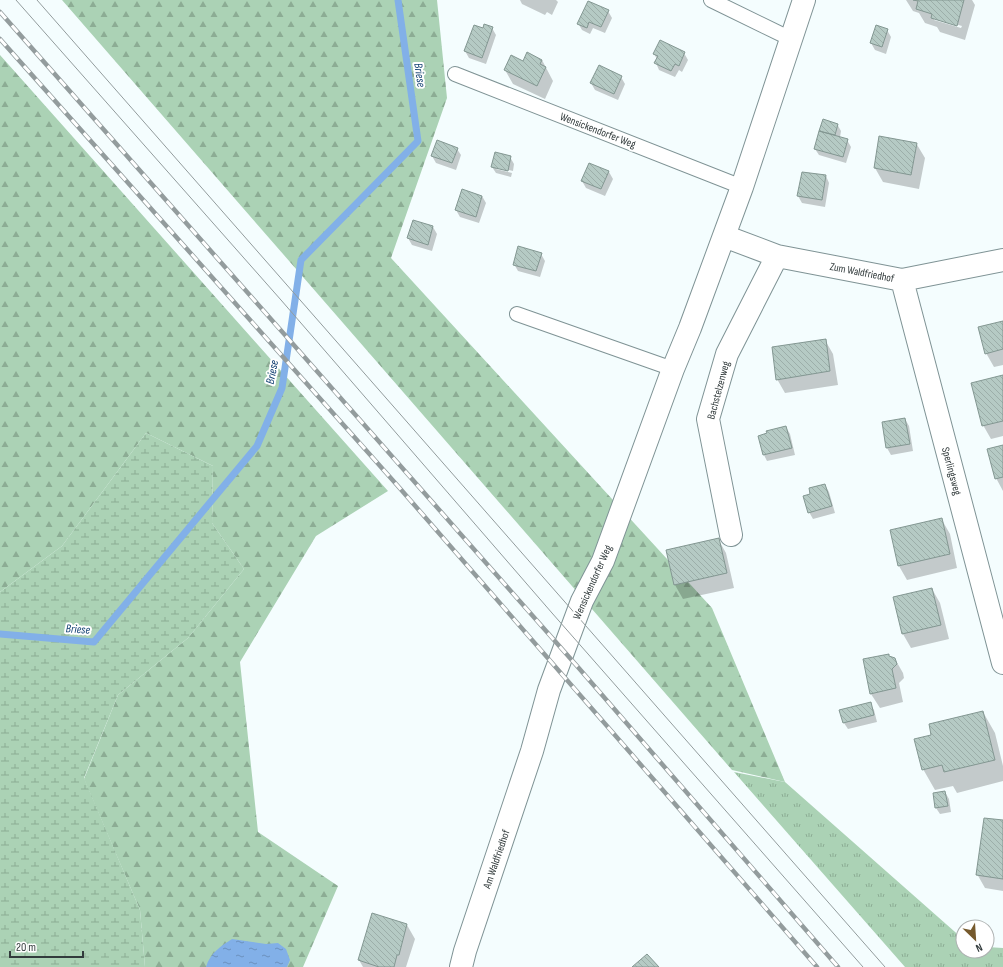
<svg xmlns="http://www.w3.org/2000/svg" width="1003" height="967" viewBox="0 0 1003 967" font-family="'Sofia Sans Condensed',sans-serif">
<defs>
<pattern id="grass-tufts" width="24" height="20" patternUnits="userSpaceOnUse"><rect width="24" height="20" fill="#abd2b5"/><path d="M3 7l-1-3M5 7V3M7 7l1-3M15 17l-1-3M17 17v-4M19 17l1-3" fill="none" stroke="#8cac94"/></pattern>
<pattern id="forest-firs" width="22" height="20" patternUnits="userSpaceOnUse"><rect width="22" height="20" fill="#abd2b5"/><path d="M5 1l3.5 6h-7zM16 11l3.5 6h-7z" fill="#8cac94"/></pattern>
<pattern id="wetland-marsh" width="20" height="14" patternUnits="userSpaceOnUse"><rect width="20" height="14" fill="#abd2b5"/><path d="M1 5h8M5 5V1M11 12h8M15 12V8" fill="none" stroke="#8cac94"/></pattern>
<pattern id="water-ripples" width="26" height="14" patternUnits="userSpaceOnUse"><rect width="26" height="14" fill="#82b0e8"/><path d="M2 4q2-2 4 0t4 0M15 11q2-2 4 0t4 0" fill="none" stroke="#6b90bd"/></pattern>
<pattern id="building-back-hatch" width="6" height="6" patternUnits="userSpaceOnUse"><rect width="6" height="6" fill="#b5cac4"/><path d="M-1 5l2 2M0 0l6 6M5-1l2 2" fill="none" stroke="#9caea9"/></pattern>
</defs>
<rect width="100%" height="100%" fill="#f4fdfe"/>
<path fill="url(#grass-tufts)" d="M734 772 785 782 963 939V951H987V947L1003 948V967H905Z"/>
<path fill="url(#forest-firs)" d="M62 0H437L447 98 391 258 712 608 785 782 732 770Z
M0 55 388 491 316 536 240 662 258 832 338 886 303 967H145L140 910 84 779 118 695 188 638 244 569 212 523 213 466 146 433 62 546 0 592Z"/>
<path fill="url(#wetland-marsh)" d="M146 433 213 466 212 523 244 569 188 638 118 695 84 778 140 910 145 967H0V592L62 546Z"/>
<path fill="url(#water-ripples)" d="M232 939 266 944 278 943 286 949 290 960 287 967H206C210 953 221 946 232 939Z"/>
<path fill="#0003" fill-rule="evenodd" d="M520 0H556L558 2 552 15 547 12 545 15 522 4Z
M906 0H972L975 5 965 40 940 32 937 27 925 23 919 13 913 11ZM934 18 962 26 961 28 934 20Z
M608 11 612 18 605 33 593 28 590 34 582 30 578 23Z
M492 28 496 35 486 64 469 58 465 51 483 30Z
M887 30 891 37 886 54 875 50 871 43Z
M684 53 688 60 682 72 679 70 675 77 659 70 656 63 657 59 654 54Z
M542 60 553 81 545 99 513 84 505 70 523 62Z
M621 77 625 84 618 100 595 90 591 83Z
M823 120 837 124 841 131 840 137 847 140 851 147 846 163 819 155 815 149Z
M880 137 916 143 925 158 919 189 883 182 875 168Z
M457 149 461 155 456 170 436 163 432 156Z
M510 157 514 164 513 171 496 167V169L512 173 511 177 496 173 492 167Z
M589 164 609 172 613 179 605 196 586 188 582 181Z
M803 173 826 176 829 183 825 207 802 203 798 196Z
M482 196 486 203 479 223 460 217 456 210Z
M413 222 433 227 437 234 432 251 412 245 408 238Z
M541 254 545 261 540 277 518 271 514 264Z
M1003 322V365L994 367 986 353Z
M825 340 833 354 838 385 785 393 777 379Z
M1003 376V436L991 439 983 425Z
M905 419 909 426 913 451 891 455 887 448 883 423Z
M786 427 790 434 795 455 767 461 764 455Z
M1003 446V491L996 478Z
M825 485 829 492 835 513 813 519 809 512 812 494Z
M942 520 950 534 957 568 907 580 899 566Z
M718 539 726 553 734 588 683 599 675 585 667 550Z
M932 589 940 603 949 639 911 648 903 634 894 598Z
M888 655 889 657 895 659 903 673 904 678 899 683 903 702 880 708 871 694Z
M870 703 874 710 877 722 848 729 844 723Z
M983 712 995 733 1003 766V781L957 793 953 786 935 790 923 769 933 736Z
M945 792 949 799 951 812 940 814 936 808Z
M1003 821V891L985 888 977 874Z
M407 925 415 939 406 967H363L359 960Z"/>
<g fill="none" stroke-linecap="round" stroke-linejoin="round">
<path stroke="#82b0e8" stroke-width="7" d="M0 634 94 642 257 446 282 388 301 260 418 141 398 0"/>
</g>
<path fill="url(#building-back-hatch)" stroke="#839792" d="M913 0H964L957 26 931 18 932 14 916 9 918 1Z
M588 1 609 10 601 27 589 22 587 28 577 24Z
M484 24 493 27 482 58 464 51 474 25 483 28Z
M876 25 888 29 882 47 870 43Z
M660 40 685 52 679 66 675 64 671 71 654 63 658 56 653 54Z
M527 52 542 60 540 64 546 67 537 86 504 70 511 55 523 61Z
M599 65 622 76 614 94 590 83Z
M823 119 838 124 835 135 819 131Z
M819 131 848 139 843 157 814 149Z
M879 136 917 143 911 175 874 168Z
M437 140 458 148 452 163 431 156Z
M495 152 511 156 508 171 491 167Z
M589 163 609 171 601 189 581 181Z
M802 172 826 175 822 200 797 196Z
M462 189 482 196 476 217 455 210Z
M413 220 433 226 428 245 407 238Z
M518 246 542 253 536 271 513 265Z
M1003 321V349L985 354 978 327Z
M826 339 830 371 776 380 772 347Z
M1003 375V421L982 426 971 383Z
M905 418 910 444 886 448 882 422Z
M786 426 792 448 763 455 758 436 767 433 766 431Z
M1003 445V477L995 479 987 449Z
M825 484 832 506 808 513 803 496 810 494 809 488Z
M942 518 950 554 898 566 890 530Z
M719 538 727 573 674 585 666 550Z
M932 588 941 625 902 634 893 597Z
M889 654V656L895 658 897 664 892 669 896 688 870 694 863 659Z
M871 702 874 715 843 723 839 710Z
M983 711 995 760 944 772 942 765 922 770 914 739 931 735 929 724Z
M945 791 948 806 935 808 933 793Z
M984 818 1003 820V879L976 875Z
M372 913 407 924 399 955H397L394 967H379L358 960Z
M647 954 659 967H632Z"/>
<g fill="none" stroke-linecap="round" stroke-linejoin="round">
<g stroke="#7f9395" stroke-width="16">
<path id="lane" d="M711 0 791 39
M455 74 742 187
M517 314 673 369"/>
</g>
<g stroke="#7f9395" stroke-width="24">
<path id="street" d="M724 236 777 256 902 280 1003 260
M902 280 1003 663
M731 535 708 419 727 354 777 256
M461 967 465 951 532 751 549 690 582 601 603 561 673 369 690 328 742 187 804 0"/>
</g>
<use href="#lane" stroke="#fff" stroke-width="14"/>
<use href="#street" stroke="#fff" stroke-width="22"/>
<path stroke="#939c9d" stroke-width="1" d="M16 0 281 300 552 613 863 967
M37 0 885 967"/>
<g stroke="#939c9d" stroke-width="4.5">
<path id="rail" d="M0 12 577 666 838 967
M0 39 397 485 817 967"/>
</g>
<use href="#rail" stroke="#fff" stroke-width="3" stroke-dasharray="9" stroke-linecap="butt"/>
</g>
<g text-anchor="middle" stroke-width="4" stroke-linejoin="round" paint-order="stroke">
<g font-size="11" fill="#323b3c" stroke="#fff">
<text transform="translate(598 130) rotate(21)" y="4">Wensickendorfer Weg</text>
<text transform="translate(862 272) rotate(11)" y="4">Zum Waldfriedhof</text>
<text transform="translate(718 390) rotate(-75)" y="4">Bachstelzenweg</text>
<text transform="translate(952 471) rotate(75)" y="4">Sperlingsweg</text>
<text transform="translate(592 582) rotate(-66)" y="4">Wensickendorfer Weg</text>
<text transform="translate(496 859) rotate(-71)" y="4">Am Waldfriedhof</text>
</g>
<g font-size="12" font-style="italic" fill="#124073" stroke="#fff">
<text transform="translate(420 75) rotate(82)" y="4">Briese</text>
<text transform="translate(272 372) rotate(-79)" y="4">Briese</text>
<text transform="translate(78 629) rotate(3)" y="4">Briese</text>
</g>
</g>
<g transform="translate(975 939) rotate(155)"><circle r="19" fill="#ffffff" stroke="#adb1b1"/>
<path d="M0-3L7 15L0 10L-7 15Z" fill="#765a2d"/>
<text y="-6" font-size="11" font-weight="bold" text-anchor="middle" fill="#323b3c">N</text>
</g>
<path d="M10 951v6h73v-6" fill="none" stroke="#323b3c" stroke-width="2"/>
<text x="16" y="951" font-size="12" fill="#323b3c" stroke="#ffffff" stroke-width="3" paint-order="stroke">20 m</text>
</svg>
